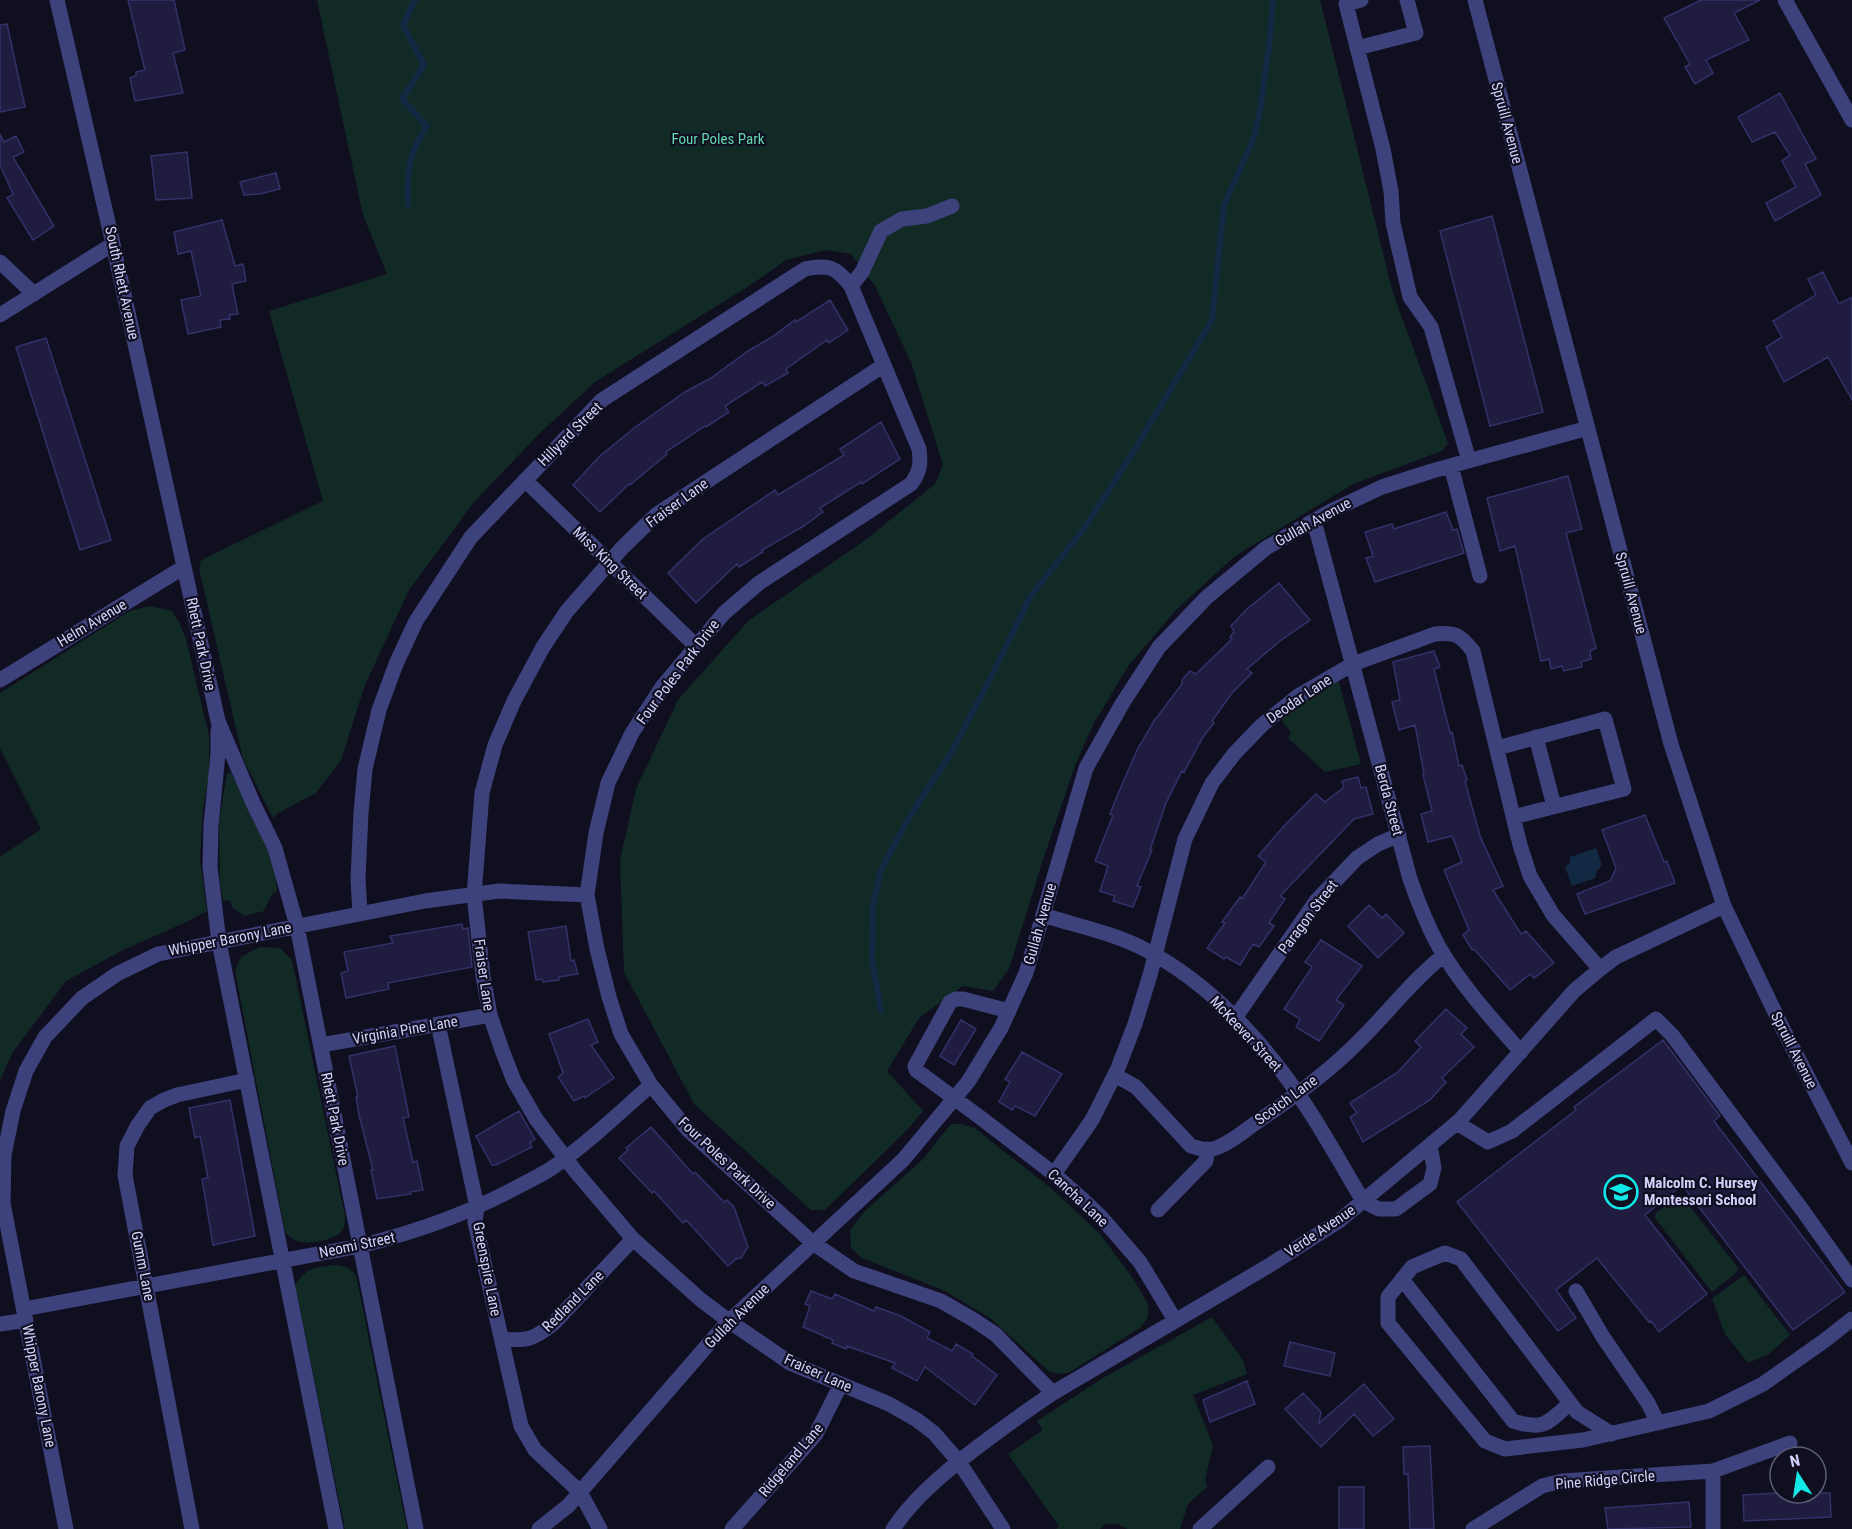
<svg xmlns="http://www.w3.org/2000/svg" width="1852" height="1529" viewBox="0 0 1852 1529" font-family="'Roboto Condensed',sans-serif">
<rect width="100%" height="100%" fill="#100f20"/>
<path fill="#122a26" d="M317 0H1320L1393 293 1448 443 1442 451 1353 484 1235 556 1177 609 1129 665 1094 723 1074 768 1041 866 1009 969 993 991 963 986 919 1018 887 1071 923 1111 908 1129 825 1210H811L694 1104 624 972 620 860 636 789 678 700 748 621 864 541 935 484 943 465 911 362 875 286 851 254 825 250 786 260 752 284 595 382 539 434 474 502 409 590 365 685 341 760 316 793 278 813 273 818 243 759 199 568 201 560 323 501 269 311 387 274 363 215Z
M150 606 172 611 179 622 186 639 209 736V776L203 808 200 859 207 911 184 923 123 950 66 981 13 1052 0 1080V857L41 829 0 748V693L130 611Z
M1339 682 1361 764 1325 772 1288 738 1291 733 1281 719 1283 714C1299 704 1321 685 1339 682Z
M231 772 253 815 275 868 277 892 272 894 264 911 244 916 233 908 229 900 223 901 220 882 219 821 227 774Z
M260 947 280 948 292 960 345 1216C345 1221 345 1227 342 1230 336 1240 312 1244 301 1242 294 1241 290 1237 285 1232L235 971 241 957Z
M951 1124H960L973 1127 1052 1189 1100 1234 1134 1280 1148 1304V1317L1141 1327 1070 1372 1060 1374 1050 1372 990 1318 945 1291 862 1258 851 1248 850 1230 866 1210 922 1160Z
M1677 1197 1685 1200 1738 1268 1735 1274 1712 1292 1655 1218 1657 1212Z
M333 1265C344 1265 348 1267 356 1275L407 1529H345L295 1286C305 1268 314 1268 333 1265Z
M1744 1275 1790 1335 1769 1354 1748 1363 1725 1334 1712 1299Z
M1212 1317 1243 1360 1247 1374 1193 1395 1213 1445 1205 1480 1207 1487 1188 1504 1180 1529H1128L1117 1524H1106L1100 1529H1056L1059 1526 1008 1454 1043 1430 1037 1421 1103 1378Z"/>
<path fill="#112942" d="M1596 848 1602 865 1597 871 1595 878 1572 886 1565 867 1570 863V857Z"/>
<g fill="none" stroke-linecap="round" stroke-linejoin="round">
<path stroke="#112942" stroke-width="6" d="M408 205C407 170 407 156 427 126L402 99 424 65 403 25 415 0
M881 1011 872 959 873 906 881 870 907 821 951 753 989 681 1030 597 1085 527 1129 459 1212 320 1224 205 1253 140 1259 117 1269 47 1273 0"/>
</g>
<path fill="#1f1c40" stroke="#35306a" stroke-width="1.5" d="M128 0H174L185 50 173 53 183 93 135 101 130 78 136 76V72L145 70Z
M1701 0H1760L1734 13 1749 40 1706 60 1713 73 1695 84 1685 67 1690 64 1664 18Z
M7 24 25 107 0 112V25Z
M1780 93 1816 159 1805 164 1821 195 1775 221 1766 203 1796 187 1782 161 1790 155 1775 132 1752 142 1738 117Z
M0 134 4 142 16 136 24 152 13 157 54 226 33 240 7 198 13 194 0 165Z
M187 152 192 198 156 200 151 156Z
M276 173 280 189 260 194 244 195 240 182Z
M1492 216 1543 412 1490 426 1440 231Z
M222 220 235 266 243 264 246 281 232 284 238 314 229 315 230 319 220 320 221 327 188 334 181 300 201 296 191 251 178 254 174 232Z
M1823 272 1839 304 1852 297V400L1828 357 1784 382 1766 347 1782 337 1773 321 1816 295 1808 279Z
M830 300 848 330 829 343 827 340 786 369 788 373 765 386 762 382 725 406 729 412 706 427 705 426 666 452 667 454 630 485 629 484 600 512 573 485 600 456 634 428 685 392 711 378 748 351 772 337 795 320 796 322Z
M46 338 111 540 80 550 16 347Z
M881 422 900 459 862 484 861 482 820 508 823 512 802 527 762 550 763 552 739 567 737 564 696 603 668 573 703 539 775 490 778 495 844 455 840 449Z
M1568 476 1582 529 1566 533 1596 648 1590 651 1591 659 1581 662 1582 667 1564 671 1562 666 1551 669 1549 659 1541 661 1515 546 1500 551 1487 498Z
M1446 512 1453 530 1457 529 1464 553 1375 582 1366 558 1373 556 1365 532 1392 524 1394 529Z
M1279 583 1310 620 1280 641 1247 669 1252 673 1232 693 1212 721 1214 723 1203 737 1184 772 1182 771 1166 803 1150 850H1152L1137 886 1141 887 1133 907 1113 901 1115 896 1100 891 1108 866 1095 861 1113 815 1110 814 1117 796 1138 748 1154 721 1182 684V680L1190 671 1196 674 1232 639 1230 637 1234 632 1231 626 1248 608Z
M1434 651 1440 667 1434 669 1450 733 1452 732 1459 766 1462 765 1467 780 1465 781 1480 836 1503 886 1493 890 1521 934 1526 931 1554 963 1534 978 1530 974 1510 990 1474 949 1472 950 1463 935 1469 930 1444 870 1462 862 1452 836 1428 842 1421 814 1432 811 1423 775 1424 774 1415 725 1399 730 1392 702 1400 700 1393 662Z
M1358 777 1361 788 1366 787 1373 814 1354 819 1280 896 1285 899 1269 923 1274 926 1259 947 1253 944 1240 965 1226 957 1224 959 1207 948 1225 923 1222 922 1240 897 1242 899 1266 862 1258 856 1284 826 1316 794 1325 802 1344 787 1342 781Z
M1645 815 1664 862 1667 861 1675 883 1585 914 1577 894 1610 881 1616 868 1602 830Z
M1369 905 1382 918 1386 914 1404 933 1378 958 1348 926Z
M462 924 463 929 468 928 472 967 388 983 389 989 346 998 341 973 348 971 344 952 393 943 390 936Z
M566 926 571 961 574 960 578 974 559 977V980L543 982 542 979 536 980 528 932Z
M1321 940 1362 966 1336 1000 1344 1005 1319 1041 1296 1027 1300 1019 1284 1009 1312 967 1305 962Z
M1446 1009 1467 1028 1461 1034 1474 1047 1442 1078 1446 1082 1430 1100 1363 1142 1350 1117 1357 1113 1350 1103 1398 1072 1421 1047 1415 1041Z
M588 1019 598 1042 591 1045 614 1078 585 1098 584 1096 574 1101 558 1077 563 1073 549 1034Z
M961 1020 976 1029 954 1065 940 1056Z
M1663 1040 1720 1116 1714 1121 1845 1292 1793 1330 1682 1185 1645 1215 1707 1294 1659 1332 1651 1321 1649 1322 1597 1258 1556 1290 1576 1318 1558 1331 1457 1202 1576 1110 1574 1107Z
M395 1046 409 1117 403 1118 413 1162 417 1161 423 1190 410 1192 411 1194 377 1199 371 1170H373L359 1115 356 1097H358L349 1056Z
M1022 1052 1062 1074 1035 1116 1015 1106 1012 1110 999 1102 1010 1082 1005 1079Z
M230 1100 255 1236 213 1245 202 1179 208 1178 200 1136 195 1138 189 1108Z
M519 1111 535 1139 530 1143 532 1147 496 1165H492L476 1136Z
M651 1127 693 1174 695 1172 724 1202 727 1200 734 1207 748 1247 741 1258 736 1259 728 1266 686 1220 683 1223 654 1191 652 1193 619 1158 628 1150 626 1148Z
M811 1291 832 1299 835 1294 874 1311 876 1307 901 1316 930 1332 927 1338 952 1351 956 1344 973 1354 972 1356 997 1375 975 1405 925 1367 917 1381 892 1368 895 1363 847 1346 846 1349 832 1343 833 1340 803 1327 810 1306 805 1304Z
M1290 1342 1335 1353 1330 1376 1284 1366Z
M1247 1381 1255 1404 1210 1422 1203 1400Z
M1364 1384 1394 1419 1373 1436 1354 1414 1321 1447 1285 1409 1303 1393 1321 1412 1319 1423Z
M1430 1446 1434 1529H1410L1408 1474H1404L1403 1447Z
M1339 1487H1364V1529H1339Z
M1777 1493H1830L1831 1517 1744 1521 1743 1495Z
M1689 1502 1691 1527 1608 1529 1605 1508Z"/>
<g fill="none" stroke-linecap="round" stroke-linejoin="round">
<path stroke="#3d417c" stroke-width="15" d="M57 0 113 244 218 721 253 803 275 848 297 926 416 1529
M1361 0 1346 4 1383 149 1391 191 1393 223 1410 297 1431 327 1469 461
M1475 0 1671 744 1724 906 1783 1029 1852 1163
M1785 0 1852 120
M1357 48 1416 33 1407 0
M0 262 34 294
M851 286 862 272 881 231 902 219 927 216 952 206
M0 315 113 244
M884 365 657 514 622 548 567 611 543 647 514 701 495 745 482 793 474 895 483 976 490 1015 502 1050 514 1081 536 1119 576 1172 633 1239 701 1300 729 1321 790 1363 889 1404 917 1420 934 1433 959 1462 1003 1529
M1451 466 1480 576
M525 480 696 646
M1314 521 1410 879C1418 902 1427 925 1439 947 1461 985 1492 1019 1521 1052
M0 680 184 567
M218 730V754L211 825 210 867 219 942 336 1529
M1536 737 1554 806
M1497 748 1605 719 1624 789 1513 817
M360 913 358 879 361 813 365 769 379 710 396 664 416 621 471 537 602 400 805 269C829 264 836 267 851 286L919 449C921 464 920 472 911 484L759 583 724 613 662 687 632 733 608 783 596 833 587 895 597 949 609 997 621 1034 651 1085 688 1130 813 1243 854 1271 941 1301 974 1320 995 1334 1053 1393
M1043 915C1077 926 1114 933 1146 950 1209 983 1263 1041 1302 1100 1324 1132 1343 1168 1363 1201L1379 1209H1396L1430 1184 1434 1168 1430 1145
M1009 1011 963 999H956L950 1002 915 1066 916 1070 981 1118 1054 1174 1080 1197 1101 1217 1140 1262 1175 1320
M1235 1018 1316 901 1357 858 1378 844 1399 835
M438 1024 477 1207 475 1222 521 1426 535 1450 580 1492 600 1529
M321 1045 490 1015
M1115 1075 1136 1087 1191 1146C1198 1148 1206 1151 1213 1149 1230 1144 1246 1129 1260 1120 1292 1098 1323 1076 1351 1049 1383 1019 1410 982 1444 955
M1457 1123 1488 1142 1512 1131 1656 1019 1672 1035 1803 1211 1852 1280
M1054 1174 1092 1120 1118 1068 1135 1024 1150 975 1185 839 1212 783 1234 754 1262 725 1298 696 1353 664 1435 634C1456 632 1460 635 1473 651L1520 845 1530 876 1553 915 1600 969
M1158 1210 1206 1161 1207 1149
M1402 1279 1513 1421C1544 1431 1548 1423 1570 1403
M1576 1291 1603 1337 1648 1403 1658 1423
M24 1309 360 1246C419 1231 470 1213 523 1184 533 1179 543 1174 552 1168 587 1144 619 1113 651 1085
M0 1324 26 1320
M502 1339C526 1341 533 1340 553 1324L633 1239
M1612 1434 1577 1412 1461 1259 1445 1253 1412 1267 1388 1297V1323L1485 1441 1505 1449 1583 1440 1709 1411 1763 1384 1824 1341 1852 1319
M66 1529 3 1203 4 1155 13 1111 26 1071 45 1037 82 998 117 974 158 954 425 901 499 891 587 895
M192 1529 125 1175 127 1146 138 1125 150 1108 164 1100 177 1095 247 1080
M539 1529 568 1506 725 1325 903 1160 968 1082 1001 1028 1026 973 1086 768 1122 704 1159 647 1207 597 1266 548 1331 511 1382 487 1432 471 1588 428
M732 1529 816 1434 841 1384
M893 1529C910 1503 934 1482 958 1462 989 1438 1020 1415 1053 1393L1270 1265 1339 1221 1460 1120 1574 991 1600 969 1616 957 1724 906
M1200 1529 1268 1467
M1473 1529 1542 1486 1562 1481 1713 1471 1790 1443
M1713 1529V1471"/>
</g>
<defs>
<g id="school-ring" transform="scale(1.725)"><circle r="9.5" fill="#100f20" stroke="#10e8e7" stroke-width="1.5"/><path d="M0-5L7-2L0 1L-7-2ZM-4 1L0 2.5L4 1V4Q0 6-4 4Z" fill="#10e8e7"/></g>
</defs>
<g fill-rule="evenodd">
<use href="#school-ring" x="1621" y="1192"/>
</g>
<g text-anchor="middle" stroke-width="4.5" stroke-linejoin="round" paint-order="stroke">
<g font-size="15" fill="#d1d1fc" stroke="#100f20">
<text transform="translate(1507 123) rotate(75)" y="5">Spruill Avenue</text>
<text transform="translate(122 283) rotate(78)" y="5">South Rhett Avenue</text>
<text transform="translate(570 434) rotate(-45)" y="5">Hillyard Street</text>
<text transform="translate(677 503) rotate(-36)" y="5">Fraiser Lane</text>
<text transform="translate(1313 522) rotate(-29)" y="5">Gullah Avenue</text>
<text transform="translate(610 563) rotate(44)" y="5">Miss King Street</text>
<text transform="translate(1631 593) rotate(75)" y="5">Spruill Avenue</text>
<text transform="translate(92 623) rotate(-31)" y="5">Helm Avenue</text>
<text transform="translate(201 644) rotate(78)" y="5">Rhett Park Drive</text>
<text transform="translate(678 672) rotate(-53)" y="5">Four Poles Park Drive</text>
<text transform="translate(1299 699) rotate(-34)" y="5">Deodar Lane</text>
<text transform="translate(1389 800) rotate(75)" y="5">Berda Street</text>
<text transform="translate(1308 917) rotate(-53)" y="5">Paragon Street</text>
<text transform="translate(1040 924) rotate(-74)" y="5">Gullah Avenue</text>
<text transform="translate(230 939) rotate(-11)" y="5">Whipper Barony Lane</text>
<text transform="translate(484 975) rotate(82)" y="5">Fraiser Lane</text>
<text transform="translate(405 1030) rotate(-10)" y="5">Virginia Pine Lane</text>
<text transform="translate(1246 1034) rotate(47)" y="5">McKeever Street</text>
<text transform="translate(1794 1050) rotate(63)" y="5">Spruill Avenue</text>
<text transform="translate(1286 1100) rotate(-36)" y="5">Scotch Lane</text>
<text transform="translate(335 1119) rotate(79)" y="5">Rhett Park Drive</text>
<text transform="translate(727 1163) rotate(43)" y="5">Four Poles Park Drive</text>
<text transform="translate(1078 1198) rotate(43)" y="5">Cancha Lane</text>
<text transform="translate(1320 1231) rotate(-34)" y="5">Verde Avenue</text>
<text transform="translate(357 1245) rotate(-12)" y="5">Neomi Street</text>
<text transform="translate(143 1266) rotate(79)" y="5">Gumm Lane</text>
<text transform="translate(487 1269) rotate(79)" y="5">Greenspire Lane</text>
<text transform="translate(573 1301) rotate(-45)" y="5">Redland Lane</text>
<text transform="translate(737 1316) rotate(-45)" y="5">Gullah Avenue</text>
<text transform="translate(818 1373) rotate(24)" y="5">Fraiser Lane</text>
<text transform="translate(39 1386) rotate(79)" y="5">Whipper Barony Lane</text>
<text transform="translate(791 1460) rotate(-50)" y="5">Ridgeland Lane</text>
<text transform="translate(1605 1480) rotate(-5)" y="5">Pine Ridge Circle</text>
</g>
<g font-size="15" fill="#63d6ad" stroke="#100f20">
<text x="718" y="144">Four Poles Park</text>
</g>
<g font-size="15" font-weight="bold" fill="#d1d1fc" stroke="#100f20" text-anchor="start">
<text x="1644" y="1188">Malcolm C. Hursey<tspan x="1644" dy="17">Montessori School</tspan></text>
</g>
</g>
<g transform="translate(1798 1475) rotate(348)"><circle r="28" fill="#100f20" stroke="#5d5d78" stroke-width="1.5"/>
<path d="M0-4.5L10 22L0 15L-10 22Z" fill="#10e8e7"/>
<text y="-9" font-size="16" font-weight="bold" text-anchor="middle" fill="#d1d1fc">N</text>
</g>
</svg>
